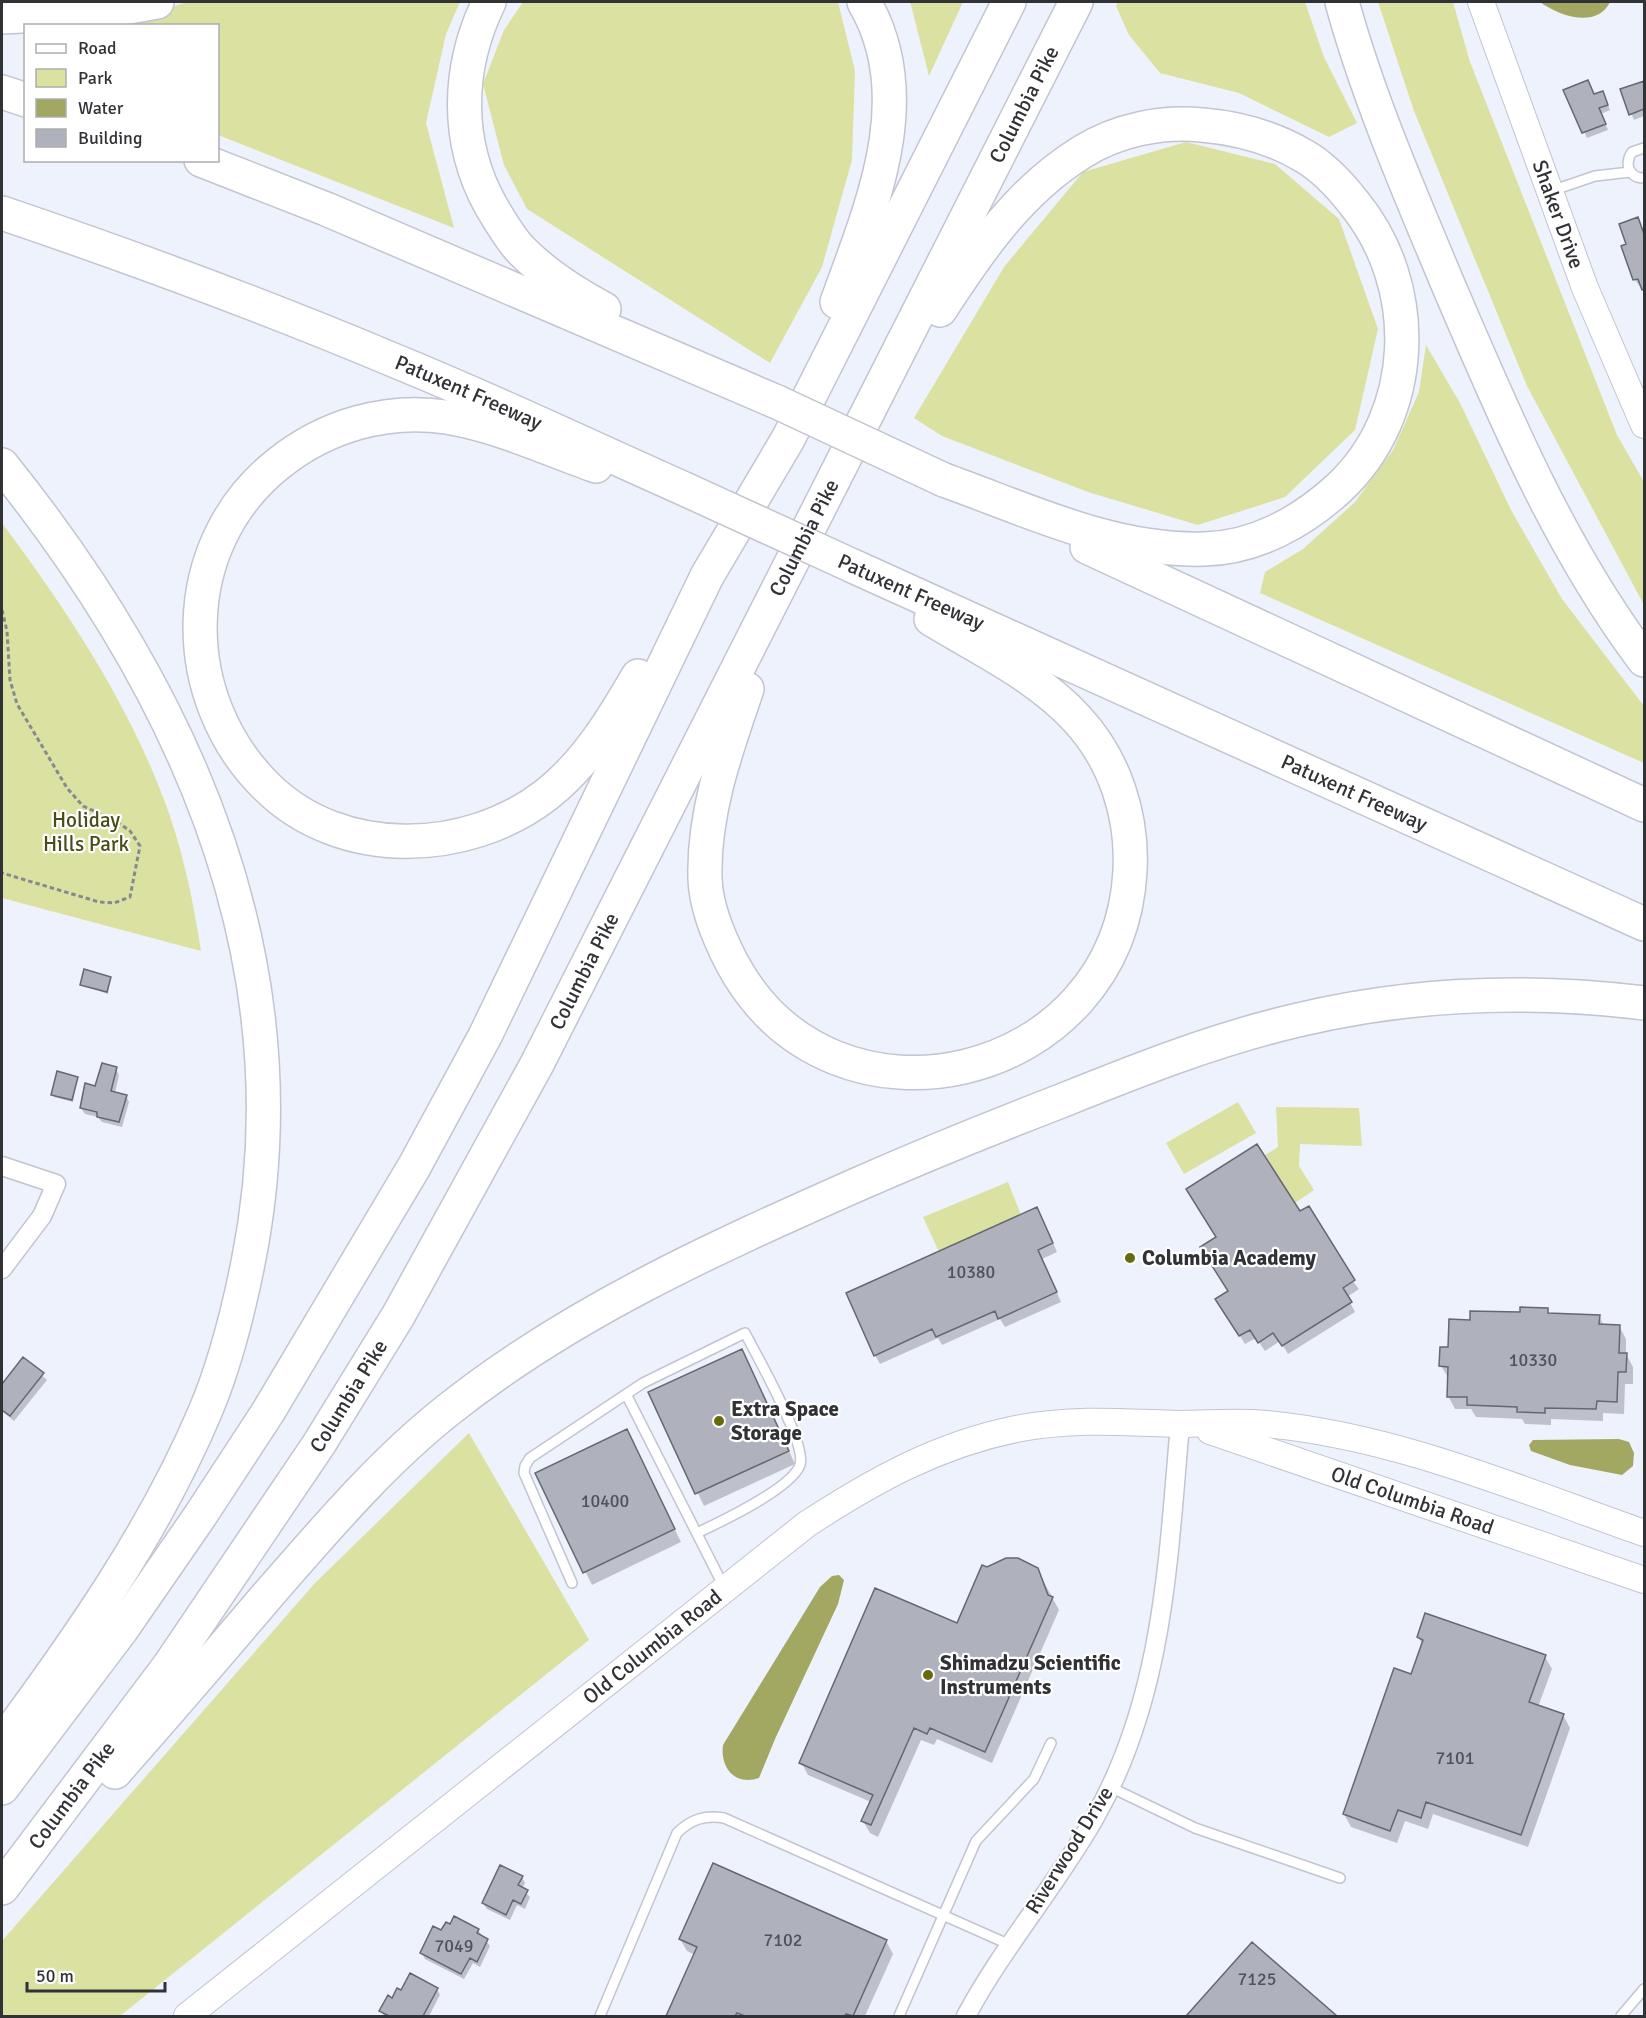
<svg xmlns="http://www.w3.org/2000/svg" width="1646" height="2018" viewBox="0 0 1646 2018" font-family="Signika,sans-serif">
<rect width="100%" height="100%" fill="#eef2fd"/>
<path fill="#dbe1a1" d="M188 2H460L446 34 426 123 454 228 218 135V26H107Z
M523 2H838L855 71 852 160 822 267 770 363 527 209 504 165 483 84 504 30Z
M909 2H963L929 76 911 5Z
M1118 2H1305L1324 57 1357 123 1329 137 1239 93 1160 73 1129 35 1116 6Z
M1378 2H1453L1470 62 1617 435 1644 482V605L1527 386 1414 111Z
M1186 142 1275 164 1339 219 1378 329 1355 430 1285 497 1198 525 1088 492 942 436 914 418 1004 267 1083 172Z
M1426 345 1460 403 1511 510 1562 599 1644 706V763L1260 593 1265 572 1303 549 1355 502 1393 450 1419 392Z
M2 523C64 606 126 699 163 797 182 846 193 899 201 951L2 898Z
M1238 1102 1256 1133 1184 1174 1166 1143Z
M1276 1107 1359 1108 1362 1146 1300 1144 1299 1166 1314 1190 1295 1203 1265 1155 1278 1147Z
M1008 1182 1021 1215 939 1252 923 1217Z
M469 1433 589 1640 120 2016H2V1941L315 1583Z"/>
<path fill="#a2a861" d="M1540 2H1610C1597 29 1559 16 1540 2Z
M1619 1439 1629 1442 1634 1453 1633 1466 1622 1475 1570 1465 1531 1451 1529 1445 1533 1440Z
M839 1575 844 1580 838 1604 775 1739 759 1778C735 1786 720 1768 723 1745L820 1587 832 1576Z"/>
<path fill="#0003" d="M1644 82V116L1634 120 1622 90Z
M1565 91 1605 98 1610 110 1601 114 1608 130 1587 138Z
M1638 219 1644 232V292L1635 280 1623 247 1628 245Z
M110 978 108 994 81 985Z
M116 1069 119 1075 115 1093 126 1096 129 1102 122 1127 102 1122 98 1117 85 1114 81 1108 96 1088Z
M77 1078 73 1102 54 1097 53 1095Z
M1300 1213 1359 1289 1347 1297 1355 1312 1288 1354 1280 1341 1265 1351 1256 1338 1245 1344 1222 1308 1229 1292Z
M1042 1218 1057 1252 1042 1259 1061 1302 1005 1327 1000 1319 942 1345 938 1338 880 1364 875 1355Z
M1547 1310 1550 1315 1599 1316 1604 1326H1619L1626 1339V1354L1633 1367V1384H1625L1624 1414 1603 1413V1421L1551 1419V1425L1525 1424 1522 1419 1476 1417 1471 1409H1455L1448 1396 1449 1379 1441 1366 1450 1349 1471 1322Z
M24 1359 47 1380 14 1421 2 1411V1387Z
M748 1363 795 1464 704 1506 650 1393Z
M627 1431 681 1542 592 1585 537 1474Z
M1018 1559 1037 1569 1059 1610 992 1763 937 1739 934 1745 921 1740 878 1837 870 1833 863 1821 871 1802 808 1775 801 1762 957 1625 987 1569Z
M1418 1637 1545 1657 1552 1669 1538 1707 1563 1715 1570 1728 1528 1847 1433 1814 1428 1829 1405 1821 1397 1843 1351 1827 1344 1814 1412 1676 1423 1645Z
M522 1877 525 1883 522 1889 530 1897 525 1909 517 1905 510 1920 487 1909 483 1903Z
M478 1930 490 1946 480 1967 473 1963 464 1979 425 1959 422 1953 442 1932Z
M680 1939 886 1941 893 1954 865 2016H668L695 1955 687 1951Z
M1253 1944 1334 2016H1188Z
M437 1989 440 1995 429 2016H384L381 2011 402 1992Z"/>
<path fill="#afb2bd" stroke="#656871" stroke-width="1.5" d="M1588 80 1594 94 1603 91 1608 105 1599 108 1606 124 1582 133 1563 90Z
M1644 81V109L1629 115 1620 89Z
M1638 217 1644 234V289L1642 290 1638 279 1633 280 1621 246 1626 244 1619 224Z
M84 969 111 977 107 992 80 985Z
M102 1063 117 1067 111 1091 127 1095 119 1122 97 1117V1112L80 1108 85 1083 95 1086Z
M57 1071 78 1077 72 1100 51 1095Z
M1257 1144 1300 1211 1309 1206 1355 1280 1343 1288 1352 1302 1282 1346 1273 1333 1258 1343 1250 1330 1239 1336 1215 1299 1228 1291 1200 1247 1216 1237 1186 1189Z
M1037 1207 1053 1243 1038 1250 1057 1292 998 1319 995 1311 936 1337 932 1329 874 1356 846 1293Z
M1520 1307 1548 1308V1313L1600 1315 1599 1324 1620 1325 1619 1353H1627L1626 1372H1618L1617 1402 1597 1401 1596 1409 1545 1408V1413L1517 1412V1407L1467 1405V1397H1447L1448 1367 1439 1366 1440 1347H1448L1449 1319 1470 1320V1311L1520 1312Z
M742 1349 789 1451 695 1494 648 1392Z
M23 1357 44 1373 10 1416 2 1410V1384Z
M627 1429 675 1529 583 1573 535 1473Z
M1006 1558H1018L1038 1568 1048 1595 1053 1597 985 1752 930 1728 927 1734 914 1728 871 1825 861 1821 873 1795 799 1763 875 1588 957 1623 982 1565 987 1567Z
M1425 1613 1546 1655 1529 1702 1564 1714 1521 1835 1426 1802 1421 1818 1398 1810 1390 1831 1343 1814 1394 1668 1411 1674 1423 1640 1417 1637Z
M713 1863 887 1940 853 2016 846 2014 845 2016H745L737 2013 735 2016H666L697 1947 679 1939Z
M500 1865 523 1876 518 1885 528 1890 521 1904 513 1900 506 1915 482 1903Z
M454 1916 479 1929 477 1933 488 1939 477 1962 470 1958 461 1974 420 1953 433 1926 441 1930 446 1922 450 1924Z
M1252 1942 1337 2016H1186Z
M410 1973 438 1988 423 2016H389L379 2011 388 1995 392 1998 397 1988 401 1990Z"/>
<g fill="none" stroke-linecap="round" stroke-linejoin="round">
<g stroke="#c2c5d0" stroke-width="12">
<path id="lane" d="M1644 148 1632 152C1624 164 1629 178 1644 178
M1551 191 1595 176 1630 172
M627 1396 724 1587
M572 1583 524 1473 525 1466 530 1458 643 1383 745 1333C757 1356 807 1444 800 1465 791 1489 720 1522 697 1533
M1110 1787 1195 1828 1340 1878
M600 2016 677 1833C691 1819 705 1815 724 1818L1008 1944
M899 2016 976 1841 1034 1779 1051 1743
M1621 2016 1644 1989"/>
</g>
<g stroke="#c2c5d0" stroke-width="21">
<path id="street" d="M2 1166 56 1184 42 1216 2 1269
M966 2016C1003 1947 1055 1887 1094 1819 1164 1696 1168 1560 1180 1424"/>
</g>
<g stroke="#c2c5d0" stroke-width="28">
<g id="secondary">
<path id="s1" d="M1481 2 1585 288 1644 425"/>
<path id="s2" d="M1210 1431 1644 1580"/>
<path id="s3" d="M187 2016 807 1524C873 1481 937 1445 1016 1429 1070 1418 1125 1422 1179 1424 1208 1424 1237 1421 1266 1424 1396 1436 1521 1490 1644 1533"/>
</g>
</g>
<g stroke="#c2c5d0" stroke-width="36">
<g id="highway">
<path d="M489 2C457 68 455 141 491 206 500 221 510 239 522 251 546 275 574 293 604 309"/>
<path d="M1342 2C1368 97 1409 191 1447 282 1503 413 1559 547 1644 660"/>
<path d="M2 17 101 12 157 2"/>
<path d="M2 92 26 100"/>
<path d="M201 160 326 209 777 402"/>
<path id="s4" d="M2 213C135 258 267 307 398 362 496 402 592 448 689 491"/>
<path d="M837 302C871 208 920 97 864 2"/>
<path d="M940 310C979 250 1019 191 1082 152 1117 130 1161 121 1202 125 1238 128 1272 137 1304 156 1323 167 1340 185 1354 203 1422 286 1418 414 1339 488 1302 522 1255 548 1204 549 1114 552 1028 510 944 480"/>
<path d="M2 465C186 694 308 964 248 1263 238 1313 225 1365 205 1412 154 1532 79 1639 2 1743"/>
<path d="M596 466C548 449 497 425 446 417 386 408 325 426 278 464 176 545 176 698 267 787 341 860 467 856 546 795 586 764 613 719 638 676"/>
<path d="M1087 547 1644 805"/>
<path id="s5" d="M855 567 1644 924"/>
<path d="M747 689C726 750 703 813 705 879 706 908 719 938 732 963 833 1151 1119 1082 1130 871 1133 816 1115 760 1077 719 1038 676 980 649 931 619"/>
<path d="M115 1772C166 1714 217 1655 267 1596 324 1531 380 1464 448 1410 570 1313 712 1249 854 1186 922 1156 991 1128 1061 1101 1138 1070 1216 1039 1298 1020 1411 993 1530 989 1644 1003"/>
<path d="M2 1788 122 1629 200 1516 268 1412 414 1167 485 1036 707 576 788 439 1009 2"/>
<path id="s6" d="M2 1888 169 1666 319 1444 398 1316 537 1064 1076 2"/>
</g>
</g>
<path stroke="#878990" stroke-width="3" stroke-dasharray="4.5 3" stroke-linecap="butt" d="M2 610 7 631 10 680 17 704 67 788 83 806 116 821 130 831 140 846 130 897 114 903 99 902 2 873"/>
<use href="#lane" stroke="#fff" stroke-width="9"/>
<use href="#street" stroke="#fff" stroke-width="18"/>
<use href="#secondary" stroke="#fff" stroke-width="26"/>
<use href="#highway" stroke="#fff" stroke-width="33"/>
<g stroke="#c2c5d0" stroke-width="36" stroke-linecap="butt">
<path id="highway-bridge" d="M777 402 944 480
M689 491 855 567"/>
</g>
<use href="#highway-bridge" stroke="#fff" stroke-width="33"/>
</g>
<g fill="#666a0b" stroke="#fff" stroke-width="2">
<circle cx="1130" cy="1258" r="6"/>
<circle cx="719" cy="1421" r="6"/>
<circle cx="928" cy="1675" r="6"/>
</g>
<g text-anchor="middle" stroke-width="4.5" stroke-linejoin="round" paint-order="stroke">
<g font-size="18" fill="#505258">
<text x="971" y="1278">10380</text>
<text x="1533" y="1366">10330</text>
<text x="605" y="1507">10400</text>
<text x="1455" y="1764">7101</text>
<text x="783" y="1946">7102</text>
<text x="454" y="1952">7049</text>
<text x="1257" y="1985">7125</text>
</g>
<g font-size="21" fill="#313236" stroke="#fff">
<text dy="7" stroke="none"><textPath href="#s6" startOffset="2060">Columbia Pike</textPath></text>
<text dy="7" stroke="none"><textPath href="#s1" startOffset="226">Shaker Drive</textPath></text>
<text dy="7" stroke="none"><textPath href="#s4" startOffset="500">Patuxent Freeway</textPath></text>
<text dy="7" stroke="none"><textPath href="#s6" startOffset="1574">Columbia Pike</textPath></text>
<text transform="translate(911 592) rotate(24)" y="7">Patuxent Freeway</text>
<text dy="7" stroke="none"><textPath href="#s5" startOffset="548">Patuxent Freeway</textPath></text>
<text dy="7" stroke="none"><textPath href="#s6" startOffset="1088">Columbia Pike</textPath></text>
<text dy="7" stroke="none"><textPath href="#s6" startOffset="602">Columbia Pike</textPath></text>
<text dy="7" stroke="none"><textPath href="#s2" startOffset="214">Old Columbia Road</textPath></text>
<text dy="7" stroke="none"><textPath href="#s3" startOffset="594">Old Columbia Road</textPath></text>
<text dy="7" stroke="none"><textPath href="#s6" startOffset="116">Columbia Pike</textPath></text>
<text transform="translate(1069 1850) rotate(-58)" y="7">Riverwood Drive</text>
</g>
<g font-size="21" fill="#494c17" stroke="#fff">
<text x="86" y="827">Holiday<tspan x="86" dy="24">Hills Park</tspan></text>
</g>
<g font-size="21" font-weight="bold" fill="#313236" stroke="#fff" text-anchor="start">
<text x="1142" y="1265">Columbia Academy</text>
<text x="731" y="1416">Extra Space<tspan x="731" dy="24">Storage</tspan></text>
<text x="940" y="1670">Shimadzu Scientific<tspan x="940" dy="24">Instruments</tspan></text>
</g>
</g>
<rect width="1646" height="2018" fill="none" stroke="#313236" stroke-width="6"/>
<rect x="24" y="24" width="195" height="138" fill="#ffffff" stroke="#adadaf" stroke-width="1.5"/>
<rect x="36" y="44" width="30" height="9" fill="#ffffff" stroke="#adadaf" stroke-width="1.5"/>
<text x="78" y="54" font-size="18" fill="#313236">Road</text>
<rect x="36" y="69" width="30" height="18" fill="#dbe1a1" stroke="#adadaf" stroke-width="1.5"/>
<text x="78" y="84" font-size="18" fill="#313236">Park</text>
<rect x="36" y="99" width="30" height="18" fill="#a2a861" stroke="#adadaf" stroke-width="1.5"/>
<text x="78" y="114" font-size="18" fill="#313236">Water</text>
<rect x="36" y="129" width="30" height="18" fill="#afb2bd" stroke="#adadaf" stroke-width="1.5"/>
<text x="78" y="144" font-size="18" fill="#313236">Building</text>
<path d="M27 1982v9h138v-9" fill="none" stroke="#313236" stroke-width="3"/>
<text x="36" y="1982" font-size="18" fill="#313236" stroke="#ffffff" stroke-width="4.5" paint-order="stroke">50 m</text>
</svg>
